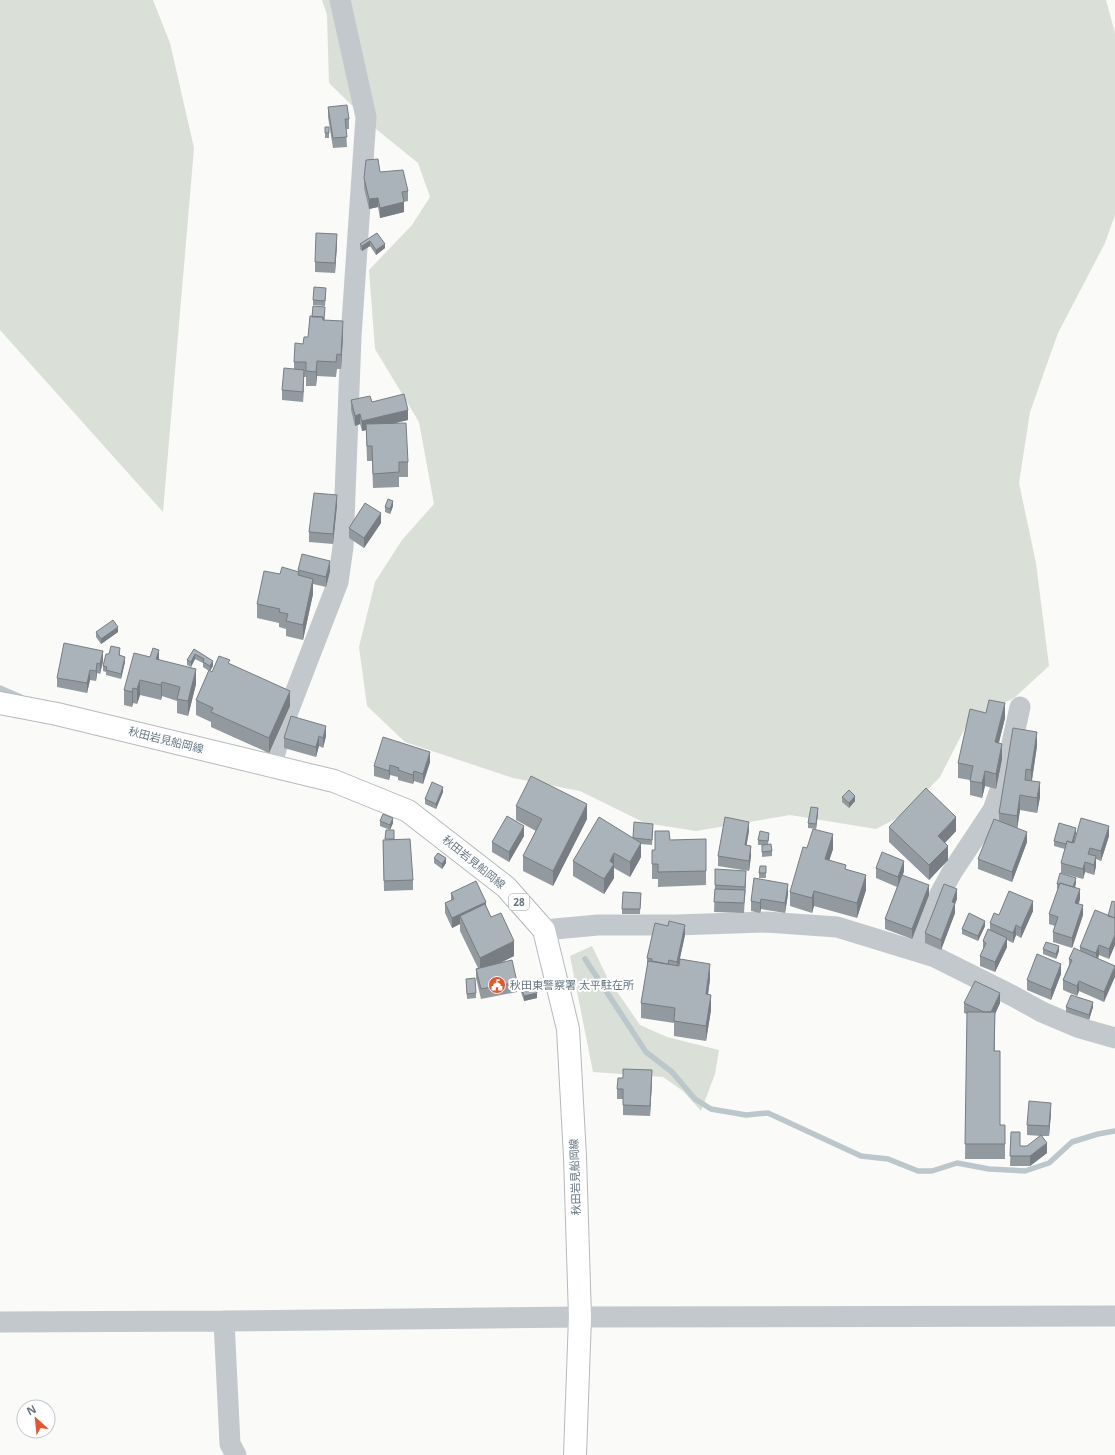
<svg xmlns="http://www.w3.org/2000/svg" width="1115" height="1455" viewBox="0 0 1115 1455" font-family="'Open Sans','Noto Sans JP',sans-serif">
<rect width="100%" height="100%" fill="#fafaf8"/>
<path fill="#dadfd7" d="M0 0H153L170 43 194 148 163 512 0 330Z
M322 0H1106L1115 33V215L1105 243 1058 333 1030 412 1019 483 1036 563 1049 666 1014 698 968 722 940 777 903 815 876 829 790 815 696 831 645 823 580 791 513 778 405 742 367 706 359 647 375 582 402 540 434 504 419 422 375 349 369 270 412 225 430 197 418 163 376 129 329 83 327 15Z
M592 946 607 977 640 1025 667 1037 719 1050 715 1074 701 1111 683 1091 663 1077 593 1072 570 956Z"/>
<g fill="none" stroke-linecap="round" stroke-linejoin="round">
<path stroke="#bbc7cb" stroke-width="5.5" d="M0 688 21 697
M585 959 646 1052 672 1072 695 1099 711 1109 746 1115 768 1113 861 1156 888 1159 918 1171H932L957 1163 989 1169 1025 1171 1049 1163 1072 1142 1098 1134 1115 1131"/>
<g stroke="#b5babe" stroke-width="24">
<path id="major" d="M0 703 57 714 334 781 408 811 506 887 544 930 568 1029 575 1157 580 1317 575 1455"/>
</g>
<path stroke="#c3c8cc" stroke-width="21" d="M271 767 284 722 338 582 343 547 351 337 366 117 340 0
M544 930 598 925H676L766 922 837 927 935 957 1013 996 1042 1012 1080 1028 1115 1038
M916 951 940 894 952 872 993 810 1004 779 1020 707
M224 1321 230 1444 236 1455
M0 1322 224 1321 580 1317 1115 1316"/>
<use href="#major" stroke="#fff" stroke-width="22"/>
</g>
<path fill="#929a9f" d="M328 107 349 119V129H346L347 147 333 148 328 117Z
M325 127H329V138H325Z
M380 172 408 191V201L403 202 404 212 380 218 378 207 369 209 364 188V178Z
M377 233 385 248 376 255 370 246 362 251 360 249V244Z
M337 244 335 273 315 272V262Z
M326 293 325 306 313 305V300Z
M324 320 343 336 341 369H337L336 377 317 376 316 386H306V377H304L303 402 282 400V390L294 369V362L303 344 308 337Z
M351 400 372 402 408 420 395 423 408 462V477H399V487L373 488 372 461H367L366 430 362 431 360 424 355 426 351 410Z
M337 505 333 544 309 542V532Z
M393 506 390 514 385 512V507Z
M381 523 364 548 349 538V528Z
M298 570 330 571 326 587 313 584V594L303 640 286 636V629L279 627V623L257 618V604L280 574 298 571Z
M96 632H118L101 644 96 637Z
M194 649 213 666 210 671 212 672 230 664 290 706 269 753 211 727V722L196 715V700L209 671 203 667V663L195 659 191 667 187 665V660Z
M120 653V656L125 662 121 679 106 675V672L103 671V666L109 654Z
M159 659 196 684 188 716 177 713V701L162 696 161 700 140 695 137 704 133 703 132 707 124 705V690Z
M103 661 100 674 97 673 96 681 90 680 87 693 57 687V678Z
M1005 718 999 743 1002 759 996 789 985 786 982 798 970 795V780L958 778V763Z
M326 736 323 748 319 746 316 757 284 748V738Z
M1037 746 1032 781 1040 797 1037 813 1020 810 1017 829 1027 842 1012 882 978 869V859L999 822V813Z
M430 762 423 784 414 781 413 784 398 780V777L390 775 389 780 374 776V766Z
M443 792 436 809 425 804V799Z
M842 797 855 801 849 808 842 802Z
M516 806 587 819 553 886 523 871V856L536 831 516 820Z
M818 813 816 829 808 828V823Z
M380 821 393 823 390 830 380 826Z
M889 827 956 831 945 843 948 860 929 880 889 842Z
M653 829 652 845 641 844V857L630 877 614 868V878L604 894 573 876V861Z
M749 831 746 845 751 856 749 871 718 866V856Z
M1076 833 1074 843 1109 836 1101 861 1096 859V866L1094 875 1085 872 1083 879 1061 873V863L1065 849 1054 846V841Z
M524 836 509 862 492 852V842Z
M769 838 768 844 772 851V856L762 857V845H758V840Z
M394 839 413 880V890L384 891 383 840Z
M670 840 706 871V885L658 887V879H652V850H655Z
M807 848 833 849 829 860 846 869 866 890 857 918 814 906 812 913 790 906V892Z
M434 858 446 863 442 869 434 863Z
M876 868 904 871 903 875 929 895 912 939 885 929V919L897 887 876 878Z
M766 871V878H759V873Z
M746 880 744 913 714 912 715 885Z
M1076 883 1075 888 1080 899 1079 904 1083 915 1072 948 1053 942V932L1055 926 1049 924V914L1058 889H1057V884Z
M451 893 486 906 491 917 514 956 500 963 517 982V992L481 999 476 978V969L478 968 460 931V924L452 928 445 913V903L451 900Z
M641 893 640 914H622V909Z
M788 894 785 913 761 909 760 913 751 911V901Z
M957 899 955 903V913L941 950 925 943V933Z
M1115 902V945L1109 959 1099 955 1098 959 1115 966 1104 1002 1079 991 1077 996 1063 990V980L1069 965V959L1080 951V947L1108 916Z
M1033 911 1021 938 1016 935 1013 943 1007 940V947L995 972 980 966V956L983 950V941L990 930V923Z
M985 926 978 941 962 934V929Z
M685 935 678 966 710 979 708 995 711 1010 706 1041 674 1036V1023L641 1018V1003L647 967V958Z
M1043 949 1059 951 1056 959 1043 954Z
M1061 974 1051 1000 1027 990V980Z
M466 979 476 993V998L467 999Z
M521 987 537 998 524 1001 521 992Z
M964 1003H1000L995 1014V1051L1000 1125H1005V1159H965L967 1014 964 1013Z
M1066 1007H1093L1089 1020 1066 1012Z
M652 1080 650 1116 623 1115V1099H617V1089Z
M1051 1113 1049 1136H1042L1047 1153 1030 1166H1010L1011 1132 1020 1146H1027L1041 1136 1027 1135V1125Z"/>
<path fill="#777d82" d="M378 198V207L369 209V199Z
M404 202V212L380 218V208Z
M337 234V244L335 273V263Z
M370 241V246L362 251V246Z
M385 244V248L376 255V250Z
M343 321V336L341 369V355Z
M317 361V376L316 386V372Z
M304 370V380L303 402V392Z
M408 410V420L362 431V421Z
M360 414V424L355 426V416Z
M337 495V505L333 544V534Z
M393 501V506L390 514V509Z
M381 513V523L364 548V538Z
M330 561V571L326 587V577Z
M313 579V594L303 640V625Z
M118 627V632L101 644V639Z
M159 650V664L156 659Z
M103 651V661L100 674V664Z
M195 654V659L191 667V662Z
M125 657V662L121 679V674Z
M213 661V666L210 671V666Z
M97 663V673L96 681V671Z
M196 669V684L188 716V701Z
M90 670V680L87 693V683Z
M140 680V695L137 704V689Z
M162 682V696L161 700V685Z
M133 688V703L132 707V692Z
M290 691V706L269 753V738Z
M1005 703V718L995 757V742Z
M326 726V736L323 748V738Z
M1037 732V746L1031 785V770Z
M319 736V746L316 757V747Z
M1002 744V759L996 789V774Z
M430 752V762L423 784V774Z
M390 765V775L389 780V771Z
M414 771V781L413 784V775Z
M985 771V786L982 798V783Z
M1040 782V797L1037 813V798Z
M443 787V792L436 809V804Z
M1020 795V810L1017 830V816Z
M855 796V801L849 808V803Z
M587 804V819L553 886V871Z
M818 808V813L816 829V824Z
M956 817V831L938 850V836Z
M393 818V823L390 830V825Z
M749 822V831L745 855V845Z
M524 826V836L509 862V852Z
M1109 826V836L1101 861V851Z
M1076 828V833L1071 851V846Z
M1027 832V842L1012 882V872Z
M833 834V849L825 874V859Z
M641 843V857L630 877V862Z
M751 846V856L749 871V861Z
M948 846V860L929 880V865Z
M614 853V878L604 894V879L610 861Z
M1096 856V866L1094 875V865Z
M446 858V863L442 869V864Z
M904 861V871L898 887V877Z
M1085 862V872L1083 879V869Z
M746 871V880L745 897V887Z
M866 875V890L857 918V903Z
M1076 878V883L1073 893V888Z
M788 884V894L785 913V903Z
M929 885V895L912 939V929Z
M957 889V899L952 912V902Z
M1080 889V899L1075 912V903Z
M814 891V906L812 913V898Z
M761 899V909L760 913V903Z
M1033 901V911L1021 938V928Z
M486 902V912L460 916V924L452 928V918Z
M955 903V913L941 950V940Z
M1083 905V915L1072 948V938Z
M985 921V926L978 941V936Z
M685 925V935L677 972V962Z
M1016 925V935L1013 943V933Z
M1115 935V945L1109 959V949Z
M1007 938V947L995 972V962Z
M514 941V956L480 973V958Z
M1099 945V955L1096 963V953Z
M1059 946V951L1056 959V954Z
M710 964V979L706 1009V994Z
M1061 964V974L1051 1000V990Z
M1115 967V977L1104 1002V992Z
M1079 981V991L1077 996V986Z
M537 993V998L524 1001V996Z
M1000 993V1003L995 1014 990 1015Z
M711 995V1010L706 1041V1026Z
M1093 1002V1007L1089 1020V1015Z
M652 1070V1080L650 1116V1106Z
M1051 1103V1113L1049 1136V1126Z
M1047 1143V1153L1030 1166V1156Z"/>
<path fill="#aab3b9" stroke="#777d82" d="M347 105 349 119H345L347 137 333 138 328 107Z
M325 127H329V133H325Z
M378 159 380 172 403 170 408 191 402 192 404 202 380 208 378 198 369 199 364 178 366 160Z
M316 233 337 234 335 263 315 262Z
M377 233 385 244 376 250 370 241 362 246 360 244Z
M314 287 326 288 325 301 313 300Z
M313 306 325 307 324 320H323V317H312Z
M310 316 323 317V320L343 321 341 355 337 354 336 362 317 361 316 372 306 371V362H294L295 343 303 344 304 337H308Z
M284 368 304 370 303 392 282 390Z
M404 394 408 410 362 421 360 414 355 416 351 400 370 396 372 402Z
M406 423 408 462H399V472L373 474 372 446H367L366 424Z
M314 493 337 495 333 534 309 532Z
M388 499 393 501 390 509 385 507Z
M365 503 381 513 364 538 349 528Z
M302 554 330 561 326 577 298 570Z
M282 567 299 572 298 575 313 579 303 625 286 621 288 614 279 612 280 609 257 604 264 571 280 574Z
M113 620 118 627 101 639 96 632Z
M64 643 103 651 100 664 97 663 96 671 90 670 87 683 57 678Z
M111 646 120 648 119 655 125 657 121 674 106 670 107 667 103 666 106 654H109Z
M153 648 159 650 156 659 196 669 188 701 177 699 180 687 162 682 161 685 140 680 137 689 133 688 132 692 124 690 134 653 150 657Z
M194 649 213 661 210 666 203 662 204 659 195 654 191 662 187 660Z
M219 656 230 660 228 663 290 691 269 738 211 712 213 708 196 700 209 670 212 672Z
M989 700 1005 703 995 742 1002 744 996 774 985 771 982 783 970 781 973 766 958 763 970 709 986 713Z
M291 716 326 726 323 738 319 736 316 747 284 738Z
M1013 728 1037 732 1031 770 1026 769 1025 780 1040 782 1037 798 1020 795 1017 816 999 813Z
M383 737 430 752 423 774 414 771 413 775 398 770 399 768 390 765 389 771 374 766Z
M531 776 587 804 553 871 523 856 542 819 516 806Z
M432 782 443 787 436 804 425 799Z
M926 788 956 817 938 836 948 846 929 865 889 827Z
M849 790 855 796 849 803 842 797Z
M811 807 818 808 816 824 808 823Z
M383 814 393 818 390 825 380 821Z
M507 816 524 826 509 852 492 842Z
M599 817 641 843 630 862 614 853 610 861 614 864 604 879 573 861Z
M725 817 749 822 745 845 751 846 749 861 718 856Z
M1081 818 1109 826 1101 851 1090 848 1088 854 1096 856 1094 865 1085 862 1083 869 1061 863 1067 841 1074 843Z
M994 819 1027 832 1012 872 978 859Z
M634 822 653 824 652 840 634 838 633 837Z
M1059 823 1076 828 1072 843 1067 841 1066 844 1054 841Z
M813 829 833 834 825 859 846 865 845 869 866 875 857 903 814 891 812 898 790 892 803 847 807 848Z
M386 830H394V839H385Z
M655 831H669L670 840 706 839V871L658 872V864H652V850H655Z
M760 831 769 833 768 841 758 840Z
M410 839 413 880 384 881 383 840Z
M771 844 772 851 762 852V845Z
M882 852 904 861 898 877 876 868Z
M438 853 446 858 442 864 434 858Z
M760 866H766V873H759Z
M715 869 746 871 745 887 715 885Z
M1060 873 1076 878 1073 887 1060 883 1059 884H1057Z
M902 875 929 885 912 929 885 919Z
M754 878 788 884 785 903 761 899 760 903 751 901Z
M476 881 486 902 452 918 445 903 454 899 451 893Z
M1060 883 1080 889 1075 903 1083 905 1072 938 1053 932 1058 917 1049 914Z
M944 884 957 889 952 902 955 903 941 940 925 933Z
M715 889 745 890 744 903 714 902Z
M1009 891 1033 901 1021 928 1016 925 1013 933 990 923 994 913 999 915Z
M623 892 641 893 640 909H622Z
M1112 901 1115 902V918L1108 916Z
M485 904 491 917 501 913 514 941 480 958 460 916Z
M1095 910 1115 918V935L1109 949 1099 945 1096 953 1080 947Z
M969 913 985 921 978 936 962 929Z
M669 921 685 925 677 962 669 960 668 964 652 961V959L647 958 655 923 668 926Z
M988 929 1007 938 995 962 980 956 986 943 983 941Z
M1046 942 1059 946 1056 954 1043 949Z
M1074 948 1115 966 1104 992 1079 981 1077 986 1063 980 1072 960 1069 959Z
M1037 954 1061 964 1051 990 1027 980Z
M680 959 710 964 706 994 711 995 706 1026 674 1021 675 1008 641 1003 648 961 679 966Z
M512 960 517 982 481 989 476 969Z
M475 978 476 993 467 994 466 979Z
M975 981 1000 993 991 1012H984L964 1003Z
M535 983 537 993 524 996 521 987Z
M1071 995 1093 1002 1089 1015 1066 1007Z
M967 1012H995L994 1051H1000V1125H1005V1144H965Z
M623 1069 652 1070 650 1106 623 1105V1089H617L618 1078H623Z
M1029 1101 1051 1103 1049 1126 1027 1125Z
M1011 1132H1020V1146H1027L1041 1135 1047 1143 1030 1156H1010Z"/>
<defs>
<g id="civic-disc" transform="scale(0.9)"><circle r="9.5" fill="#e4572e" stroke="#fff"/><path d="M-.6-6.5H3V-4.5H.6V-3L4-1V1h2V6H-6V1h2V-1L-.6-3ZM-1.2 2.5V6h2.4V2.5Z" fill="#fff"/></g>
</defs>
<g fill-rule="evenodd">
<use href="#civic-disc" x="497" y="985"/>
</g>
<g text-anchor="middle" stroke-width="4" stroke-linejoin="round" paint-order="stroke">
<rect fill="#fff" stroke="#939fa8" stroke-width="1" x="509" y="894" width="20" height="16" rx="3"/>
<g font-size="10" font-weight="bold" fill="#657683">
<text x="519" y="906">28</text>
</g>
<g font-size="11" fill="#657683" stroke="#fff">
<text transform="translate(166 740) rotate(14)" y="4">秋田岩見船岡線</text>
<text transform="translate(474 862) rotate(39)" y="4">秋田岩見船岡線</text>
<text transform="translate(575 1177) rotate(-92)" y="4">秋田岩見船岡線</text>
</g>
<g font-size="11" fill="#657683" stroke="#fff" text-anchor="start">
<text x="510" y="989">秋田東警察署 太平駐在所</text>
</g>
</g>
<g transform="translate(36 1419) rotate(333)"><circle r="19" fill="#ffffff" stroke="#c1c8cd"/>
<path d="M0-3L7 15L0 10L-7 15Z" fill="#e4572e"/>
<text y="-6" font-size="11" font-weight="bold" text-anchor="middle" fill="#657683">N</text>
</g>
</svg>
